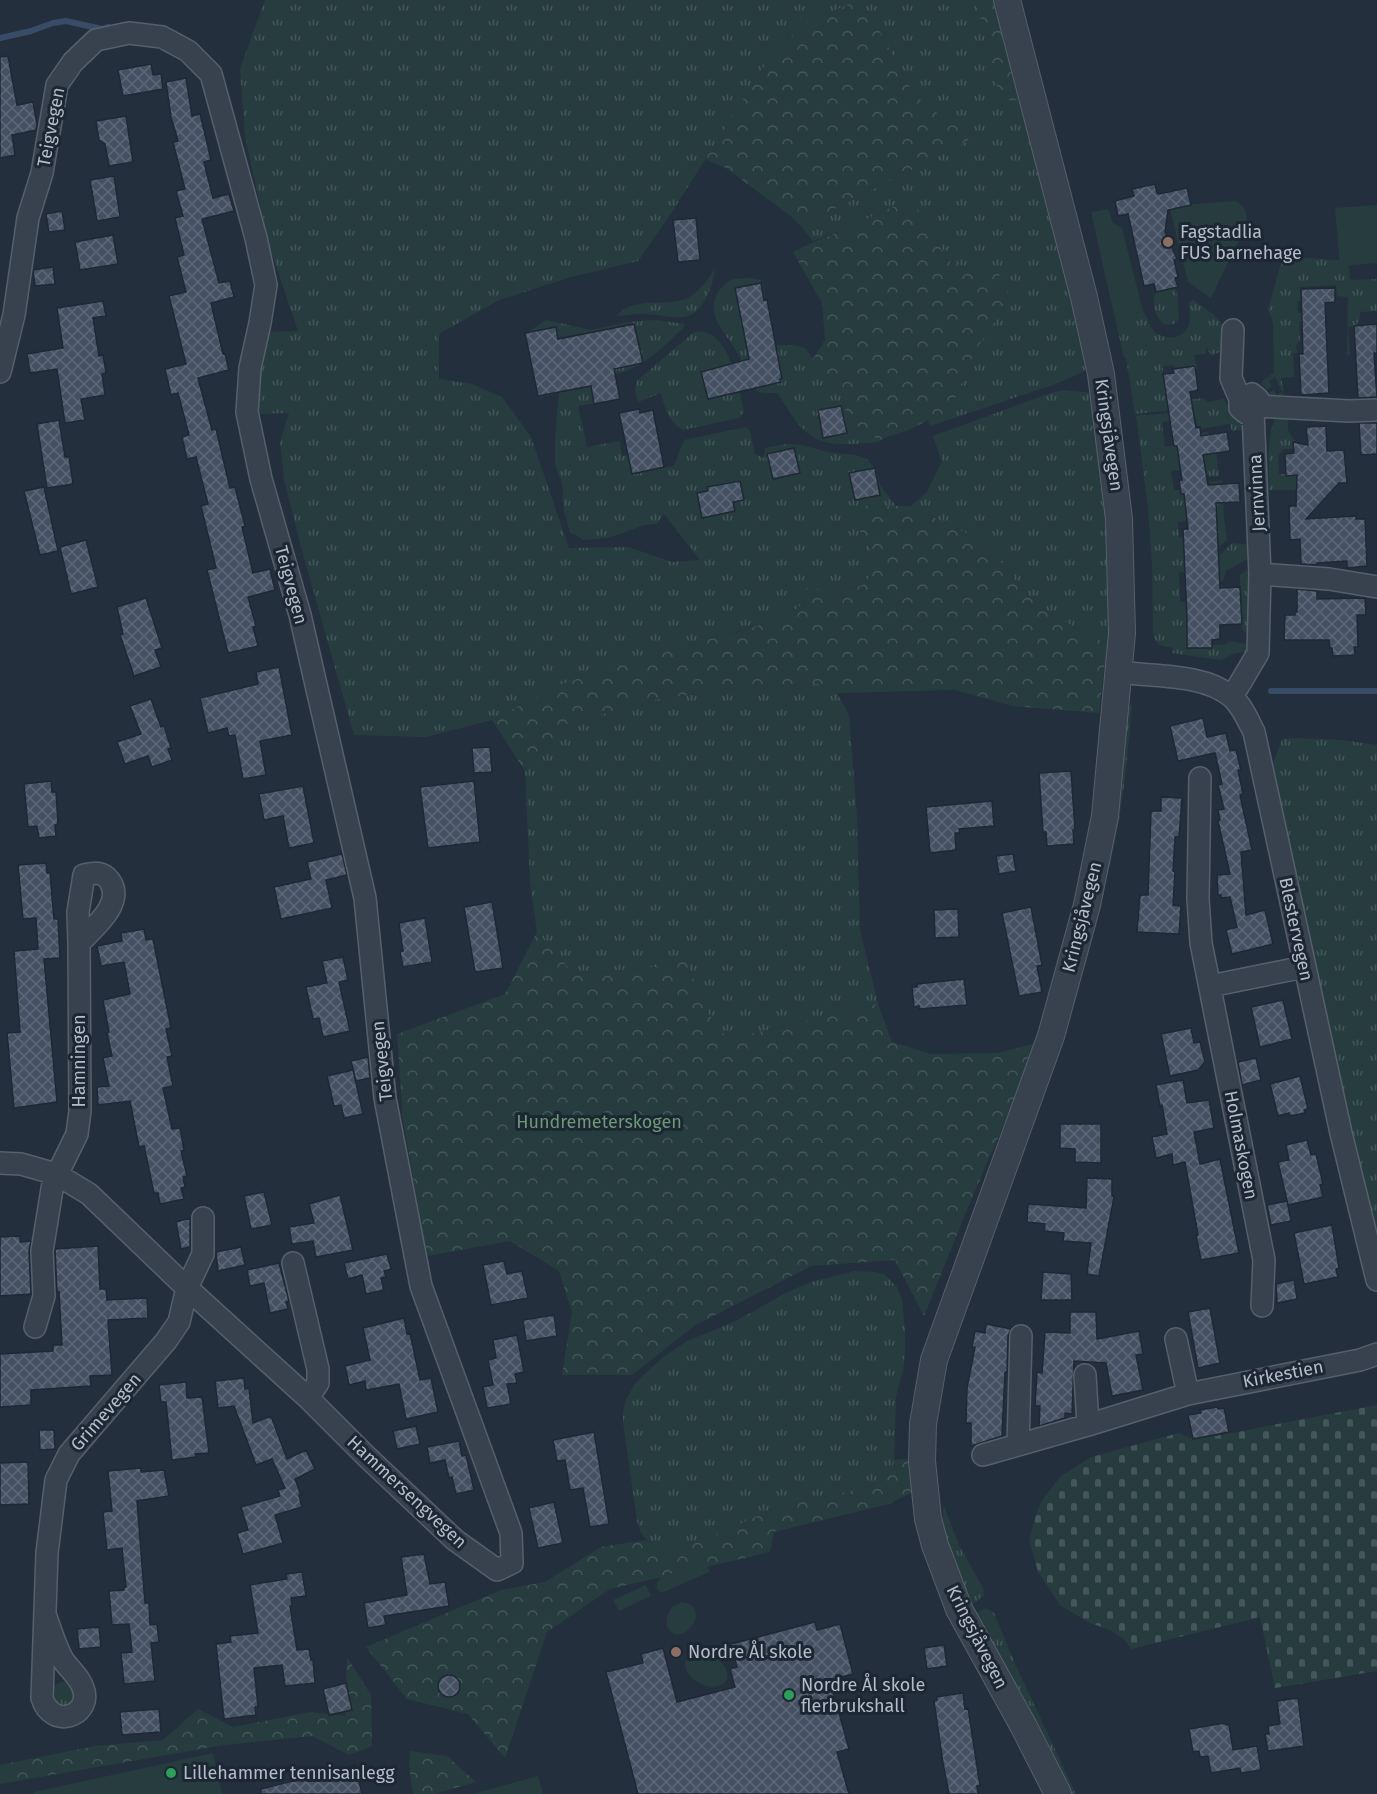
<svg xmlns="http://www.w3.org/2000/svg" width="1377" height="1794" viewBox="0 0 1377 1794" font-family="'Fira Sans',sans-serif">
<defs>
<pattern id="grass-tufts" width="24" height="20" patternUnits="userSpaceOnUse" patternTransform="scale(1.5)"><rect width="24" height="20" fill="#263c3f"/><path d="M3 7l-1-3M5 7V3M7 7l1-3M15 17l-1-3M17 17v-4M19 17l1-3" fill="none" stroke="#435659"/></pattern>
<pattern id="forest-crowns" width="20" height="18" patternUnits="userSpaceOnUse" patternTransform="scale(1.5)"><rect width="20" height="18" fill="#263c3f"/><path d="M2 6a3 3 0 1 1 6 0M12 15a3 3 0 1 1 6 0" fill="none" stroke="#435659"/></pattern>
<pattern id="cemetery-stones" width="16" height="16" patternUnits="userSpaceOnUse" patternTransform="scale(1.5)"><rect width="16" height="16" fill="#263c3f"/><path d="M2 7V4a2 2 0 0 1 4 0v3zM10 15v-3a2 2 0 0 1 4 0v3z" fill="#435659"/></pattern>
<pattern id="building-cross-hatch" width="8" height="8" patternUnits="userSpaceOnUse" patternTransform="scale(1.5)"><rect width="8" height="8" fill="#455162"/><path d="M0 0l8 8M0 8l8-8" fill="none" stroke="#5d6877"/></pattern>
</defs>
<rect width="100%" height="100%" fill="#242f3e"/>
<path fill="url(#grass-tufts)" d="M265 0H976L1001 99 1021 101 1067 267 1087 368 1083 372 1058 383 930 426 928 420 944 415 954 401 975 351 1011 297 999 274 976 271 946 260 931 226 840 231 813 241 801 226 968 141 913 93 870 13 803 24 770 57 672 212 638 261 571 277 499 300 439 334V379L472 384 502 397 531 437 569 548 628 547 672 562 700 560 664 514 657 524 643 525 626 532 607 538 584 540 570 532 564 511 562 483 555 464V438L559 393 539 397 525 334 546 320 591 330 628 322 656 320 685 324 684 327C664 346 641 371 613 374L594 403 578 406 587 447 620 441 622 456 629 455 633 473 674 466 684 440 746 427 750 431 755 454 764 458 765 448 787 444 802 445 828 452 855 455 867 459 876 470 880 485 896 506H866L856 525 871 549V574L865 583 837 595 807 588 803 604 783 618 562 684 492 720 426 737 354 735 301 547 284 479 280 442 289 413 255 414 264 332 298 331 270 248 245 137 240 69Z
M1100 223 1136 313 1143 311C1148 317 1149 327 1155 332 1164 340 1182 340 1188 327 1191 320 1189 310 1189 303L1193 300 1214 315 1224 326 1223 351 1211 355 1206 347V354L1194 355 1197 369 1190 370 1189 366 1175 369 1174 365 1163 366V374L1181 401 1203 398 1208 402 1224 399 1245 430 1232 431 1230 424 1201 429 1200 426H1197L1195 416 1162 422 1165 447 1203 440 1202 433 1208 432 1212 451H1216L1219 476 1208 477V475L1182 469 1171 471 1174 490H1180L1181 493 1210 489 1209 482 1222 480 1224 519 1227 540 1219 547 1217 526H1210L1194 520 1178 522 1179 537H1185L1217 556 1221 554 1232 543 1250 545 1251 557 1226 571 1223 581H1215L1190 571 1179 572 1180 602 1212 601 1215 586 1223 585 1222 617 1204 646 1226 644 1229 641 1250 645 1247 652 1235 653 1221 660 1172 653 1173 648 1160 645 1156 642 1153 634 1152 564 1148 508 1136 416 1170 413 1172 410 1135 414 1126 358H1124L1094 224Z
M1306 258 1349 261 1350 280 1377 279V311L1360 312V318L1356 326 1348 327 1350 354 1347 356 1348 297 1337 296 1336 285 1300 287 1301 301H1297L1298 313H1311L1304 321 1299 322 1300 341 1296 345 1297 353H1293L1294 377 1281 378C1283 391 1289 396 1271 400L1269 393 1274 390 1277 395 1282 392 1275 377 1269 381 1272 387 1267 390 1262 385V381L1272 374H1274L1273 323 1268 309 1281 263Z
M715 269C713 285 704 311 688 316 676 320 658 314 646 314 636 313 627 316 617 316 633 296 664 307 685 299 700 293 706 281 715 269Z
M749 278 760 280 762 283 776 345H794L805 348 829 380 839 391 843 401 848 420 873 436 879 442C821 448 807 445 778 393 771 393 761 394 755 390 746 383 744 366 739 356 733 343 719 329 715 316 710 301 720 283 735 279 740 278 745 279 749 278Z
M1175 286 1178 297 1179 318 1174 324 1165 325C1154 316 1152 304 1156 291Z
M694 332C698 332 701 331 704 332 730 337 740 390 744 412L739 418 683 430C668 421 665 409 661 393L638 402 635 392 637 381Z
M1063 390 1092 393 1105 484 1109 554V645L1050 614 1022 589 986 543 911 506 926 493 942 462 933 436 1048 394Z
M1288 417V430L1295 442 1294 449H1284L1278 456 1279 474H1299L1302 490H1269C1269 466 1266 441 1275 419Z
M1245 571H1251L1250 633 1243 631 1241 624 1240 577V575Z
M816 683 837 693 849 715 857 817 860 930 878 1004 738 1037 717 1032 698 991 686 958 656 967 574 974 537 932 530 882 525 771 563 725 657 699 747 688Z
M1132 703C1126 780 1118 856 1091 929L1127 710Z
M1297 738 1342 740 1377 745V1240L1285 828 1273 764 1282 739Z
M854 1271 876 1272 885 1275 897 1287 902 1299 905 1331V1353L903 1371 896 1396 894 1464C890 1476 881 1482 870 1487L780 1506 722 1532 669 1549 658 1547 647 1540 641 1533 637 1521 623 1422V1412L626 1400 635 1383 662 1358 687 1341 734 1322 782 1295 808 1283Z
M944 1507 959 1545 983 1588 984 1595 971 1606 942 1527Z
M986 1608 994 1613 1016 1666 1076 1794H1072L1064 1784 976 1613Z
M52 1694a12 12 0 1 1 24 0a12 12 0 1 1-24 0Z"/>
<path fill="url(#forest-crowns)" d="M976 0H993L1021 101 1001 100Z
M849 4 870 13 913 93 943 118 970 120 968 141 801 226 792 217 726 168 705 159 770 57 803 24Z
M911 201 931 226 946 260 976 271 999 274 1011 297 975 351 954 401 944 415 928 420 909 430 884 438 879 442 873 436 848 420 843 401 839 391 829 380 813 359 825 340 822 303 793 252C809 243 825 238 841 231 865 220 885 209 911 201Z
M866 506H911L986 543 1022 589 1050 614 1109 645 1104 669 1099 713 1013 706 955 690 837 693 816 683 747 688 657 699 563 725 525 771 492 720 562 684 657 652 731 634 783 618 803 604 807 588 837 595 864 584 871 574V549L856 525 853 517 856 510Z
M537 932 574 974 656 967 686 957 698 991 718 1032 738 1037 878 1004 892 1042 931 1054 998 1053 1040 1042 971 1200 924 1316 895 1260 811 1266 694 1326 632 1375H562L572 1312 559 1271 510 1241 427 1256 403 1121 397 1034 505 994Z
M909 1459 913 1492 889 1504 774 1532 770 1552 610 1589 547 1632 505 1758 468 1714 407 1699 366 1647 501 1590 545 1582 601 1547 647 1540 658 1547 669 1549 722 1532 780 1506 870 1487C883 1481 892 1474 894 1460Z
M347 1657 371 1695 372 1746 349 1755 312 1736 224 1745 0 1784V1765L95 1746 163 1740 198 1709 233 1727 311 1712 345 1716Z
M410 1751 447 1756 476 1782 434 1794H413L409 1767Z"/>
<path fill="url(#cemetery-stones)" d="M1377 1405V1671L1275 1688 1260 1617 1131 1649 1124 1639 1110 1630 1090 1623 1060 1605 1038 1572 1029 1539 1035 1518 1041 1502 1060 1477 1091 1457 1179 1433 1193 1439 1216 1436Z"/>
<path fill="#263c3f" d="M1235 201C1247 208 1249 214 1245 227L1211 298 1188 282 1170 209 1193 204Z
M1377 205V263L1340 266 1335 208Z
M1108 209 1113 223 1122 228 1143 311 1115 318 1091 212Z
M703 1564H706L710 1572 661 1593 657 1589V1582L663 1576Z
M646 1585 651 1596 619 1611 613 1600Z
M682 1602C715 1607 680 1651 668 1628 664 1620 668 1612 673 1606Z
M697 1653C702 1653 707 1653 712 1655 724 1661 737 1681 718 1686 696 1692 669 1660 697 1653Z
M213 1753 222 1794H34V1792Z
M538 1776 543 1794H472Z"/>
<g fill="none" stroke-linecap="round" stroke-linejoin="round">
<path stroke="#394c67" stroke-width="6" d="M0 38 31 31 53 23 66 21 102 29 108 27
M1271 691H1377"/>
</g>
<path fill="url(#building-cross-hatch)" stroke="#1f2835" stroke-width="1.5" d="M8 56 17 105 33 102 37 125 36 130 12 135 15 155 0 158V57Z
M151 64 153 75 161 74 163 89 123 96 118 70Z
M186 78 192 116 200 114 204 130 211 160 204 162 213 198 229 194 234 211 202 219 219 283 230 281 234 297 211 303 223 354H225L229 370 198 378 212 430 216 429 230 488 235 487 245 526 242 527 253 573 270 569 275 590 248 597 256 626 253 627 258 646 228 653 207 570 216 568 201 506 208 504 196 457 187 459 182 437 189 435 178 393 171 395 165 369 186 364 169 296 186 292 177 257 184 255 175 218 183 216 176 191 185 189 173 142 178 141 171 117 166 82Z
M126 116 133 162 109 166 105 144 99 140 96 121Z
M114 176 120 217 97 221 90 180Z
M1155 184 1157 193 1159 194 1187 188 1191 205 1168 210 1165 232 1177 259 1174 260 1178 277 1175 278 1178 287 1156 292 1154 284 1144 286 1128 214 1118 216 1115 201 1134 196 1132 189Z
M62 211 65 230 49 232 46 214Z
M696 218 700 260 678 262 673 220Z
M113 235 118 264 80 270 75 242Z
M53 267 55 284 35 286 33 270Z
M761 283 764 300 767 299 782 379H780L781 382 708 399 701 372 749 359 735 288Z
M1335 288V302L1325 303 1329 393 1301 395 1299 354H1303L1301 289Z
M103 301 106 316 93 318 99 356 103 355 106 373 102 374 105 395 81 399 85 420 65 423 57 369 30 373 27 354 63 348 57 308Z
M634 324 643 363 614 369 620 399 594 404 591 386 538 396 525 333 556 327 558 339Z
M1377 324V353H1374L1377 397 1358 398 1354 326Z
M1195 366 1198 390 1190 392 1196 428 1200 427 1201 436 1227 432 1230 451 1203 455 1208 485 1239 483 1240 502 1216 503 1220 588 1240 587 1242 624 1220 625V639L1212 640V648H1187V618L1183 529H1188L1184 494H1181L1179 480H1182L1177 446H1174L1172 434 1163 374 1174 373 1173 369Z
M841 406 847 433 823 438 818 410Z
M639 409 640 413 653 410 664 467 632 474 619 413Z
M59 420 65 457H69L73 484 47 488 37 424Z
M1359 423H1377V454L1361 455Z
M1326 426 1327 451 1344 450 1347 483H1339L1306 519 1356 516V519H1365L1367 566 1347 568V561L1317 563V565L1301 564 1300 539 1290 540 1289 506H1296L1297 475 1286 476 1285 454 1294 453 1293 442 1308 445 1306 427Z
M794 448 800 473 773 479 767 454Z
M875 468 880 495 855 500 849 473Z
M740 481 744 500 733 502 735 511 702 518 697 493 708 491 707 487Z
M44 487 58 551 40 555 24 491Z
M86 540 98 587 71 594 60 547Z
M1297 589 1317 591V599L1365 598 1366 615H1357L1358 647H1354L1355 655 1333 656 1332 648H1330L1329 640H1284L1285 615H1295V612H1297Z
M146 598 162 648 155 650 161 667 134 676 120 635 123 634 117 607Z
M279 667 292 735 260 741 266 775 243 779 235 735 229 736 227 728 208 733 200 698 258 684 256 672Z
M151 699 161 727 164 726 171 748 168 749 172 760 152 767 148 756 125 764 117 742 141 734 130 706Z
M1203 718 1207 737 1226 733 1230 751 1236 750 1241 770H1238L1243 794 1240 795 1252 850 1241 852 1246 915 1265 910 1273 944 1232 954 1226 930 1237 927 1230 897 1221 898V895H1218L1217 875 1230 874 1218 821 1220 820 1218 810 1224 809 1218 785 1222 784 1215 753 1178 761 1170 726Z
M490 747 492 772 474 773 472 748Z
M1071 771 1075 830H1073L1074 844 1047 846 1046 832H1043L1039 773Z
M51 781 52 792H56L58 824 55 825 56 836 39 838 37 826 28 827 24 784Z
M474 781 480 842 428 848 420 787Z
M303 786 314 843 289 848 283 816 264 820 259 794Z
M1161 797 1182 798 1179 837H1175L1173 871 1175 872 1173 905 1181 906 1179 934 1137 932 1140 895H1148L1151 811H1161Z
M992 801 994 826 959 829 960 833H955L956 850 930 853 926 807Z
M342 854 347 875 326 880 332 908 281 919 274 887 311 879 307 862Z
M1013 854 1016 871 999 874 996 856Z
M46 863 47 873H50L54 919H58L60 958 44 959 57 1102 14 1108 7 1033 20 1032 14 951 38 949 36 918 23 919 18 865Z
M492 902 503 968 475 972 464 907Z
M1031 907 1042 965 1037 966 1042 992 1019 996 1002 913Z
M958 909 959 937 935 938 934 910Z
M425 918 432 962 403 967 400 952 403 951 399 923Z
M144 929 146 940 153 939 171 1028 166 1029 172 1056 167 1057 173 1086 163 1088 172 1129 180 1128 184 1150 181 1151 187 1176 183 1177 185 1187 181 1188 184 1199 160 1204 158 1193H154L144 1146 139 1147 130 1101 98 1105 97 1087 109 1086 103 1058 112 1056 107 1033 109 1032 103 1000 130 994 124 962 101 966 97 946 122 941 121 933Z
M343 957 348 980 339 982 350 1031 323 1037 319 1018 313 1019 306 987 327 983 322 961Z
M964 979 967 1005 919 1009V1006L914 1007 912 987H917V984Z
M1283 1000 1292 1039 1260 1047 1251 1007Z
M1191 1028 1194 1043 1200 1042 1205 1062 1198 1070 1170 1076 1161 1034Z
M368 1057 370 1078 356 1081 351 1061Z
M1256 1058 1261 1080 1242 1085 1238 1062Z
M353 1070 363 1114 344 1118 341 1105 334 1106 327 1076Z
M1300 1076 1308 1109 1304 1110 1305 1113 1290 1116 1289 1113 1278 1116 1270 1084Z
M1183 1080 1187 1103 1209 1100 1214 1128 1194 1132 1200 1164 1220 1159 1239 1253 1201 1260 1196 1235H1198L1185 1162 1173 1165 1172 1154 1156 1158 1152 1137 1167 1134 1162 1105 1160 1106 1156 1085Z
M1060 1124H1101V1163L1075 1162V1149L1060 1148Z
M1307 1140 1311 1155 1316 1154 1323 1184 1320 1185 1323 1197 1288 1205 1278 1162 1289 1160 1286 1145Z
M1087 1178 1112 1179V1196L1114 1197 1099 1276 1087 1274 1091 1243 1063 1241 1064 1233 1044 1231 1045 1224 1027 1222 1028 1204 1086 1208Z
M264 1192 272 1225 251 1229 244 1196Z
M340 1195 353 1250 316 1257 313 1241 292 1244 289 1227 314 1223 309 1204Z
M1287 1201 1291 1221 1271 1225 1267 1205Z
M190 1218V1247L181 1249 176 1222Z
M1332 1225 1339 1268 1336 1269 1338 1277 1304 1284 1294 1233Z
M20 1236V1242L31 1241 29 1252 31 1294 0 1296V1237Z
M98 1246 100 1289H106L107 1300 147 1298 148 1318 108 1320 112 1375 90 1376 91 1386 31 1390V1405L0 1407V1354L53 1351V1345H62L59 1292H57L55 1249Z
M241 1247 245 1265 218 1271 216 1252Z
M387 1254 391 1269 384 1271 386 1277 381 1278 384 1290 366 1294 362 1275 348 1279 344 1263Z
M504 1261 507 1274 522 1271 528 1298 491 1305 483 1265Z
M279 1263 289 1301 286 1302 288 1309 270 1313 264 1283 250 1286 247 1270Z
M1043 1272 1071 1274 1072 1300H1041Z
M1294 1280 1297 1299 1277 1303 1276 1284Z
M1210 1308 1220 1363 1198 1368 1188 1312Z
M1070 1312H1096L1097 1339 1139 1331 1143 1354 1136 1355 1143 1390 1112 1396 1106 1363 1074 1361 1072 1414 1065 1413V1418L1039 1426 1040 1406H1035L1037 1372 1042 1373 1045 1332 1070 1333Z
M554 1315 557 1336 526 1341 523 1320Z
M404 1318 407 1334 410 1333 420 1380 431 1378 438 1412 406 1419 399 1384 366 1390 365 1381 349 1385 345 1366 370 1360 363 1328Z
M986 1324 1011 1329 1008 1336 1007 1372H1005L1002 1436 971 1446V1423H966L967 1388 975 1347H972L975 1331 985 1333Z
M517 1335 524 1372 515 1374 517 1383 507 1384 511 1404 487 1408 483 1387 493 1385 488 1360 496 1358 493 1340Z
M244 1378 245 1389 249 1388 253 1423 271 1416 287 1459 306 1450 315 1469 295 1479 301 1495H299L302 1507 275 1515 283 1543 243 1554 237 1533 248 1530 241 1507 280 1496 278 1490 285 1488 272 1459 256 1465 234 1406 218 1408 215 1381Z
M186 1382 187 1398 202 1397 209 1453 195 1454 196 1457 172 1460 166 1402H161L159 1385Z
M1217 1407 1218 1409 1224 1408 1229 1432 1193 1439 1188 1415 1201 1413 1200 1410Z
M416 1426 420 1444 397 1449 393 1431Z
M39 1430H54L55 1449 40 1450Z
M594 1432 609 1524 590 1527 583 1488 570 1490 565 1460 557 1461 553 1440Z
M459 1441 462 1456 466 1455 474 1490 456 1494 452 1477 449 1478 445 1460 430 1463 427 1447Z
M28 1462 29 1504 0 1505V1463Z
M141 1468V1472L164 1470 169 1496 137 1501 145 1603H149L150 1625 157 1624 159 1642 151 1643 155 1681 124 1684 121 1653 132 1652 129 1624 112 1625 109 1591 124 1590V1587H126L122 1548 107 1550 103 1512 112 1511 108 1471Z
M554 1502 563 1543 538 1548 529 1508Z
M424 1554 430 1584 445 1582 449 1606 384 1616 386 1625 368 1628 364 1603 407 1595 401 1557Z
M302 1572 306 1596 291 1598 292 1606H290L297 1650 309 1649 311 1660H313L315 1683 285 1686 282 1665 254 1668 258 1707H255L256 1715 224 1719 216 1644 231 1642 230 1636 258 1633 250 1585 287 1579 286 1574Z
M815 1622 817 1630 840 1624 853 1674 830 1680 849 1749 837 1752 849 1794H638L606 1672 643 1663 641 1654 663 1648 677 1702 735 1687 730 1669 737 1667 731 1644Z
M99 1627 101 1647 79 1649 77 1629Z
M944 1645 947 1666 927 1669 924 1648Z
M438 1686a11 11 0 1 1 22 0a11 11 0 1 1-22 0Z
M346 1683 352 1710 329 1715 323 1689Z
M963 1693 965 1709 968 1708 980 1786H977L978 1794H949L943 1763 934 1701 937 1700 936 1697Z
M1298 1698 1304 1746 1268 1751 1265 1734H1269L1268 1726 1280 1724 1277 1701Z
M159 1709 161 1732 122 1735 120 1712Z
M1225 1723 1226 1725 1229 1724 1233 1750 1257 1746 1261 1770 1241 1773 1240 1768 1211 1773 1208 1756 1200 1757 1199 1751 1193 1752 1189 1729Z
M355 1765 362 1794H261V1789Z"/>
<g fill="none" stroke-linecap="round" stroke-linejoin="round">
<g stroke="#565f6c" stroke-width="24">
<path id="minor" d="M1233 330 1231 378 1240 399
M0 372 14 315 28 218 42 173 57 85 73 62 96 40 129 33 162 37 188 51 211 74 256 238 266 285 260 323 250 368 247 412 261 479 300 615 365 898 385 1098 421 1286 511 1533 512 1563 497 1570 455 1540 367 1457 308 1398 187 1288 89 1194 56 1174 21 1164 0 1163
M1257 406 1349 411 1377 410
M1260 574 1329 579 1377 587
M1119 672C1154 677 1204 673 1232 697 1242 706 1248 720 1254 732L1341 1133 1377 1280
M1232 697 1258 653 1260 574 1253 412 1257 406 1258 399 1252 394 1240 399V408L1246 413 1253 412
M1200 778 1198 899 1201 943 1264 1260 1262 1306
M1210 986 1304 967
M293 1263 318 1369V1383L308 1398
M35 1327 44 1296 42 1251 53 1183 77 1134 80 1111 79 943C93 928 126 903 109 880 102 871 94 873 84 875L78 912 79 943
M1176 1339 1188 1394
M1085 1375 1088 1425
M1018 1445 1021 1336
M983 1455 1088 1425 1188 1394 1360 1360 1377 1354
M46 1617C51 1632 56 1647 63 1660 70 1670 81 1678 84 1691 90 1716 52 1730 42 1698L47 1553 56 1480 69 1454 166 1341 179 1322 187 1288 203 1254V1218"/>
</g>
<g stroke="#565f6c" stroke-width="28">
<path id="tertiary" d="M1007 0 1084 297 1101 374 1119 519 1122 633 1105 816 1087 905 1051 1036 934 1360 923 1424 922 1461 928 1519 935 1545 959 1609 1024 1727 1058 1794"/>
</g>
<use href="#minor" stroke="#38414e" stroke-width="21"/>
<use href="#tertiary" stroke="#38414e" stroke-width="26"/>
</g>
<g fill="#8d6e63" stroke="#1d2633" stroke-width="2">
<circle cx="1168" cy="242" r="6"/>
<circle cx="676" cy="1652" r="6"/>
</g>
<g fill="#2e9e5b" stroke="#1d2633" stroke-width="2">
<circle cx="789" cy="1695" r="6"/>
<circle cx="171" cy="1773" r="6"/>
</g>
<g text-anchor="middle" stroke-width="6" stroke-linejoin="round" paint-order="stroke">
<g font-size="18" fill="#b4bcc9" stroke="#1d2633">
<text transform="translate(51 127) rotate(-79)" y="6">Teigvegen</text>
<text transform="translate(1109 435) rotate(82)" y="6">Kringsjåvegen</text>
<text transform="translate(1257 493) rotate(-93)" y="6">Jernvinna</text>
<text transform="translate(291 585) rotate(75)" y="6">Teigvegen</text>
<text transform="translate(1082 917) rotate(-76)" y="6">Kringsjåvegen</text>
<text transform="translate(1296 929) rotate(78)" y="6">Blestervegen</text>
<text transform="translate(79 1061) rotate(-90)" y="6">Hamningen</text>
<text transform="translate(382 1061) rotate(-96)" y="6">Teigvegen</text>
<text transform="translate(1241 1145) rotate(79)" y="6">Holmaskogen</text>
<text transform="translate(1283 1374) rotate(-11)" y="6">Kirkestien</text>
<text transform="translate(106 1412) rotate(-49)" y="6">Grimevegen</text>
<text transform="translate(407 1492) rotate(43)" y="6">Hammersengvegen</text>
<text transform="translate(977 1637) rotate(63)" y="6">Kringsjåvegen</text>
</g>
<g font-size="18" fill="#b4bcc9" stroke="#1d2633" text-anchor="start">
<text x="1180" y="238">Fagstadlia<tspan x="1180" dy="21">FUS barnehage</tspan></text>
<text x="688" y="1658">Nordre Ål skole</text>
<text x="801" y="1691">Nordre Ål skole<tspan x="801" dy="21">flerbrukshall</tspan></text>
<text x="183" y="1779">Lillehammer tennisanlegg</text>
</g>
<g font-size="18" fill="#6b9a76" stroke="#1d2633">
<text x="599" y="1128">Hundremeterskogen</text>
</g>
</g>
</svg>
